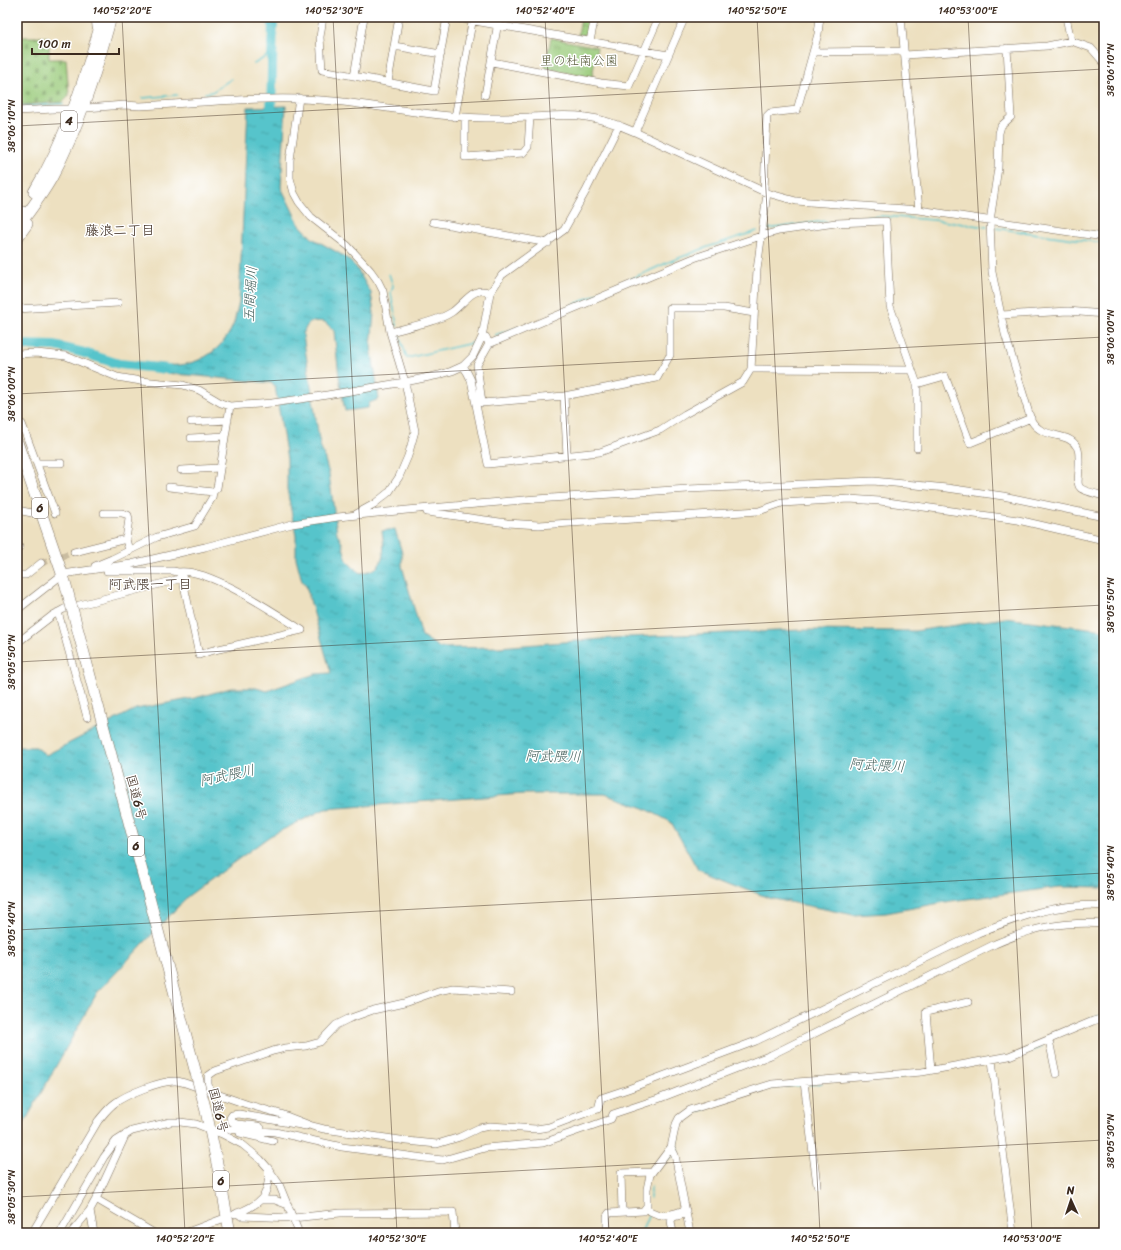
<svg xmlns="http://www.w3.org/2000/svg" width="1121" height="1250" viewBox="0 0 1121 1250" font-family="Sriracha,'Klee One',sans-serif">
<defs>
<pattern id="cemetery-stones" width="16" height="16" patternUnits="userSpaceOnUse"><rect width="16" height="16" fill="#99ca79"/><path d="M2 7V4a2 2 0 0 1 4 0v3zM10 15v-3a2 2 0 0 1 4 0v3z" fill="#7ea463"/></pattern>
<pattern id="park-tufts" width="24" height="20" patternUnits="userSpaceOnUse"><rect width="24" height="20" fill="#99ca79"/><path d="M3 7l-1-3M5 7V3M7 7l1-3M15 17l-1-3M17 17v-4M19 17l1-3" fill="none" stroke="#7ea463"/></pattern>
<pattern id="water-ripples" width="26" height="14" patternUnits="userSpaceOnUse"><rect width="26" height="14" fill="#56c4cb"/><path d="M2 4q2-2 4 0t4 0M15 11q2-2 4 0t4 0" fill="none" stroke="#489fa4"/></pattern>
</defs>
<rect width="100%" height="100%" fill="#fff"/>
<filter id="ink" filterUnits="userSpaceOnUse"><feTurbulence type="fractalNoise" baseFrequency=".025" numOctaves="2"/><feDisplacementMap in="SourceGraphic" scale="8" xChannelSelector="R" yChannelSelector="G"/><feConvolveMatrix kernelMatrix="1 2 1 2 8 2 1 2 1" color-interpolation-filters="sRGB"/></filter>
<filter id="wash" filterUnits="userSpaceOnUse"><feTurbulence type="fractalNoise" baseFrequency=".012" numOctaves="4" result="noise"/><feDisplacementMap in="SourceGraphic" scale="16" xChannelSelector="R" yChannelSelector="G"/><feGaussianBlur stdDeviation="0.9" result="paint"/><feColorMatrix in="noise" values="0 0 0 0 0 0 0 0 0 0 0 0 0 0 0 0 0 1.4 0 .05"/><feComposite in="paint" operator="in"/></filter>
<g filter="url(#wash)">
<rect width="100%" height="100%" fill="#ede0c0"/>
<path fill="url(#cemetery-stones)" stroke="#6a7a4c" d="M17 37H49V59H66L69 96 63 102 17 105Z"/>
<path fill="url(#park-tufts)" stroke="#6a7a4c" d="M581 17H592L588 35H578Z
M551 38 597 47 592 78 545 68Z"/>
<path fill="url(#water-ripples)" stroke="#487774" d="M286 106 281 187 299 224 312 238 344 256 356 267 371 293 374 313 371 347 379 399 369 403 368 408 345 411 339 376 334 331 325 322C311 320 307 322 303 335L320 445 324 456 329 474 337 533 342 543 347 561 354 568 361 573C364 572 367 572 370 571 387 566 384 544 382 531L395 529 402 553V566L422 636 440 648 499 647 628 637 803 630 915 631 1005 618 1104 630V888L1060 887 951 901 886 913 854 915 769 898 698 870 671 822 644 808 605 794H523L325 809 270 836 188 896 97 993 22 1127 17 1134V747H36L46 755 136 709 195 698 231 688H256L267 691 315 674 331 673 306 586 302 581 296 558V536L287 489V459L275 386 271 383 155 372V363C163 364 172 366 180 365 205 362 225 346 234 323 236 316 237 309 239 302L248 107Z"/>
<g fill="none" stroke-linecap="round" stroke-linejoin="round">
<path stroke="#56c4cb" stroke-width="1.5" d="M254 64 272 53
M205 93 212 92 231 79
M142 98 177 95
M17 107 63 104
M846 219 881 216 934 220 987 227
M995 228 1104 243
M767 229 826 221
M389 274 393 286 391 293 397 326
M573 305 671 261 708 247 757 231
M399 335 407 358 472 343
M495 335 521 327
M1089 1019 1104 1015
M1027 1052 1042 1047
M894 1078 902 1077
M808 1085 822 1083
M769 1088 802 1085
M690 1114 707 1108
M678 1132 680 1125 683 1119
M677 1137 676 1143 678 1153
M663 1163 668 1158 672 1156
M650 1198 651 1186
M641 1233 649 1214"/>
<path stroke="#56c4cb" stroke-width="10" d="M271 119 273 17
M17 345 55 346 81 352 119 364 168 369"/>
</g>
</g>
<g filter="url(#ink)">
<g fill="none" stroke-linecap="round" stroke-linejoin="round">
<path stroke="#c9bca0" stroke-width="7" stroke-dasharray="7 3.5" stroke-linecap="butt" d="M41 563 74 552"/>
<g stroke="#796a57" stroke-width="8">
<path id="minor" d="M95 17 96 27 99 30
M323 17 320 37 322 70 434 91 447 17
M452 17 668 55
M647 17 659 19
M901 17 919 210
M1066 17 1071 41
M590 41 595 17
M394 46 441 54
M1007 48 1011 117 1001 126 999 133 998 168 990 221 992 272 1005 334 1031 420C1043 441 1068 430 1077 447 1079 450 1079 455 1079 459 1080 490 1069 487 1104 496
M813 52 904 51
M905 55 1047 46 1071 41 1091 48 1104 63
M492 62 601 83 629 86 659 17
M354 76 364 17
M388 82 399 17
M485 95 499 17
M299 98 290 160V178L294 193 299 202 311 217 348 246 370 270 378 281 383 291 390 332 405 382 415 431 408 456 399 477 389 492 374 504 356 514
M17 111 54 109H74L124 105 140 106C200 103 261 96 321 100 369 103 417 115 465 117 487 119 510 118 531 117 550 116 567 114 586 117 603 119 619 125 635 132L767 193 796 201 919 210 1104 237
M455 117 473 17
M465 117V157L523 153 528 147 530 117
M635 132 685 17
M764 191 767 116 770 113 797 110 818 34 820 17
M17 210H23
M433 222 548 243
M17 309 118 303
M1001 315 1068 311 1104 314
M390 332C408 327 437 322 452 312 465 303 473 285 490 293
M482 337H486L489 344 694 258 761 236 779 231 836 223 886 221 890 306 917 384V448
M489 344 477 365 482 403 564 396 657 378 670 355V308H724L754 313
M17 354 36 353 66 356 117 377 141 381 183 385 199 390 221 403 230 406 272 403 315 397 405 382 439 375 452 371 463 366 473 356 482 337 490 293 502 275 564 230 586 191 619 125
M463 366 467 372 471 380 488 464 600 452 660 430 685 414 743 382 751 369 757 270 767 193
M751 369 912 370
M917 384 945 376 970 443 1031 418
M564 396 567 456
M191 422 228 420
M17 423 22 424 55 513
M191 438 225 436
M37 463H61
M181 470 220 468
M169 487 213 492
M17 510 32 513 41 512
M427 512 507 523 539 525 759 511 782 503 849 499 880 501 1018 520 1104 540
M104 513H122L128 515 129 519 126 539
M17 547H19
M74 552 126 539 129 551
M95 566 112 559 157 537 195 526 212 498 213 492 217 488 230 406
M107 571H173L178 572 182 576 199 655 210 651 302 630C275 613 208 567 178 572
M17 575H26L41 563
M17 610 63 574 131 564 205 547 292 524 338 517 407 510 536 499 688 489 873 481 947 488 1003 496 1104 517
M58 612 87 717
M17 643 53 615 64 609 183 578
M1049 1040 1056 1074
M992 1060 1013 1233
M931 1070 926 1012 968 1002
M804 1082 817 1185
M210 1091 208 1084V1076L215 1071 273 1051 285 1048 306 1046 320 1042 336 1025 348 1019 373 1010 404 1003 438 991 453 988 511 992
M260 1131 261 1128 258 1126 237 1124 232 1122 230 1118 232 1115 239 1114 306 1126
M220 1133 226 1129 275 1132 342 1147 424 1158 443 1160 485 1148 543 1143 611 1119 613 1114 658 1099 771 1055 995 944C1007 939 1019 934 1030 931 1052 924 1081 922 1104 924
M240 1133 273 1141
M671 1147 675 1155 690 1233
M96 1199 154 1233
M261 1200H275L288 1205
M646 1209C664 1219 666 1215 686 1210
M90 1210 94 1233
M622 1212 621 1173 652 1172
M237 1213 241 1216 293 1218 340 1213 453 1212 455 1233
M235 1214C259 1205 271 1197 268 1168
M32 1233 98 1121C103 1115 108 1108 115 1103 127 1094 160 1081 175 1081 178 1081 182 1082 185 1083L246 1104 281 1114 312 1126 324 1129 407 1141 437 1144 460 1137 479 1128 490 1126 506 1127 536 1129 549 1127 594 1110 598 1109 601 1098 628 1089 756 1041 978 933C1018 917 1060 902 1104 906
M60 1233 104 1157 116 1141 132 1131 170 1122H180L196 1124 222 1134 243 1145 260 1159 268 1168 279 1184 299 1233
M71 1233 90 1210 96 1199 126 1134
M185 1233 222 1219
M607 1233V1216L609 1213 643 1211 647 1206V1189L650 1175 671 1147 676 1124 679 1118 690 1110 772 1084 922 1072 1009 1056 1093 1021 1104 1018
M673 1233 671 1221 673 1217 681 1215"/>
</g>
<g stroke="#796a57" stroke-width="12">
<path id="highway" d="M34 192C67 138 85 77 103 17
M17 228C29 212 42 195 52 177 79 127 96 72 111 17
M17 238 27 224
M17 442 65 582
M206 1111 219 1173 230 1233"/>
</g>
<use href="#minor" stroke="#fff" stroke-width="7"/>
<use href="#highway" stroke="#fff" stroke-width="11"/>
<g stroke="#796a57" stroke-width="12" stroke-linecap="butt">
<path id="highway-bridge" d="M65 582 206 1111"/>
</g>
<use href="#highway-bridge" stroke="#fff" stroke-width="11"/>
</g>
</g>
<path fill="none" stroke="#3b2a1e" stroke-width="1" stroke-opacity="0.45" d="M122 17 185 1233M333 17 397 1233M545 17 609 1233M757 17 820 1233M968 17 1032 1233M17 126 1104 69M17 394 1104 337M17 662 1104 605M17 930 1104 873M17 1197 1104 1140"/>
<g text-anchor="middle" stroke-width="3" stroke-linejoin="round" paint-order="stroke">
<g fill="#fff" stroke="#766a62" stroke-width="1">
<rect x="61" y="111" width="16" height="20" rx="3"/>
<rect x="32" y="498" width="16" height="20" rx="3"/>
<rect x="128" y="836" width="16" height="20" rx="3"/>
<rect x="213" y="1171" width="16" height="20" rx="3"/>
</g>
<g font-size="12" font-weight="bold" fill="#3b2a1e">
<text x="69" y="125">4</text>
<text x="40" y="512">6</text>
<text x="136" y="850">6</text>
<text x="221" y="1185">6</text>
</g>
<g font-size="13" fill="#575a39" stroke="#fff">
<text x="579" y="65">里の杜南公園</text>
</g>
<g font-size="13" fill="#3b2a1e" stroke="#fff">
<text transform="translate(137 797) rotate(75)" y="5">国道6号</text>
<text transform="translate(219 1110) rotate(76)" y="5">国道6号</text>
</g>
<g font-size="14" fill="#3b2a1e" stroke="#fff">
<text x="120" y="235">藤浪二丁目</text>
<text x="150" y="589">阿武隈一丁目</text>
</g>
<g font-size="14" font-style="italic" fill="#44605b" stroke="#fff">
<text transform="translate(250 294) rotate(-87)" y="5">五間堀川</text>
<text transform="translate(553 756) rotate(1)" y="5">阿武隈川</text>
<text transform="translate(877 765) rotate(3)" y="5">阿武隈川</text>
<text transform="translate(227 775) rotate(-12)" y="5">阿武隈川</text>
</g>
</g>
<rect width="1121" height="1250" fill="none" stroke="#fff" stroke-width="44"/>
<g transform="translate(1071 1200) rotate(357)" stroke="#ffffff" stroke-width="3" paint-order="stroke">
<path d="M0-3L7 15L0 10L-7 15Z" fill="#3b2a1e"/>
<text y="-6" font-size="11" font-weight="bold" text-anchor="middle" fill="#3b2a1e">N</text>
</g>
<path d="M32 48v6h87v-6" fill="none" stroke="#3b2a1e" stroke-width="2"/>
<text x="38" y="48" font-size="12" fill="#3b2a1e" stroke="#ffffff" stroke-width="3" paint-order="stroke">100 m</text>
<rect x="22" y="22" width="1077" height="1206" fill="none" stroke="#3b2a1e" stroke-width="1.5"/>
<g font-size="10" text-anchor="middle" fill="#3b2a1e">
<text x="122" y="14">140°52'20"E</text>
<text x="334" y="14">140°52'30"E</text>
<text x="545" y="14">140°52'40"E</text>
<text x="757" y="14">140°52'50"E</text>
<text x="968" y="14">140°53'00"E</text>
<text transform="translate(1110 70) rotate(-90)" y="4">38°06'10"N</text>
<text transform="translate(11 126) rotate(-90)" y="4">38°06'10"N</text>
<text transform="translate(1110 337) rotate(-90)" y="4">38°06'00"N</text>
<text transform="translate(11 394) rotate(-90)" y="4">38°06'00"N</text>
<text transform="translate(1110 605) rotate(-90)" y="4">38°05'50"N</text>
<text transform="translate(11 662) rotate(-90)" y="4">38°05'50"N</text>
<text transform="translate(1110 873) rotate(-90)" y="4">38°05'40"N</text>
<text transform="translate(11 929) rotate(-90)" y="4">38°05'40"N</text>
<text transform="translate(1110 1141) rotate(-90)" y="4">38°05'30"N</text>
<text transform="translate(11 1197) rotate(-90)" y="4">38°05'30"N</text>
<text x="185" y="1242">140°52'20"E</text>
<text x="397" y="1242">140°52'30"E</text>
<text x="608" y="1242">140°52'40"E</text>
<text x="820" y="1242">140°52'50"E</text>
<text x="1032" y="1242">140°53'00"E</text>
</g>
</svg>
